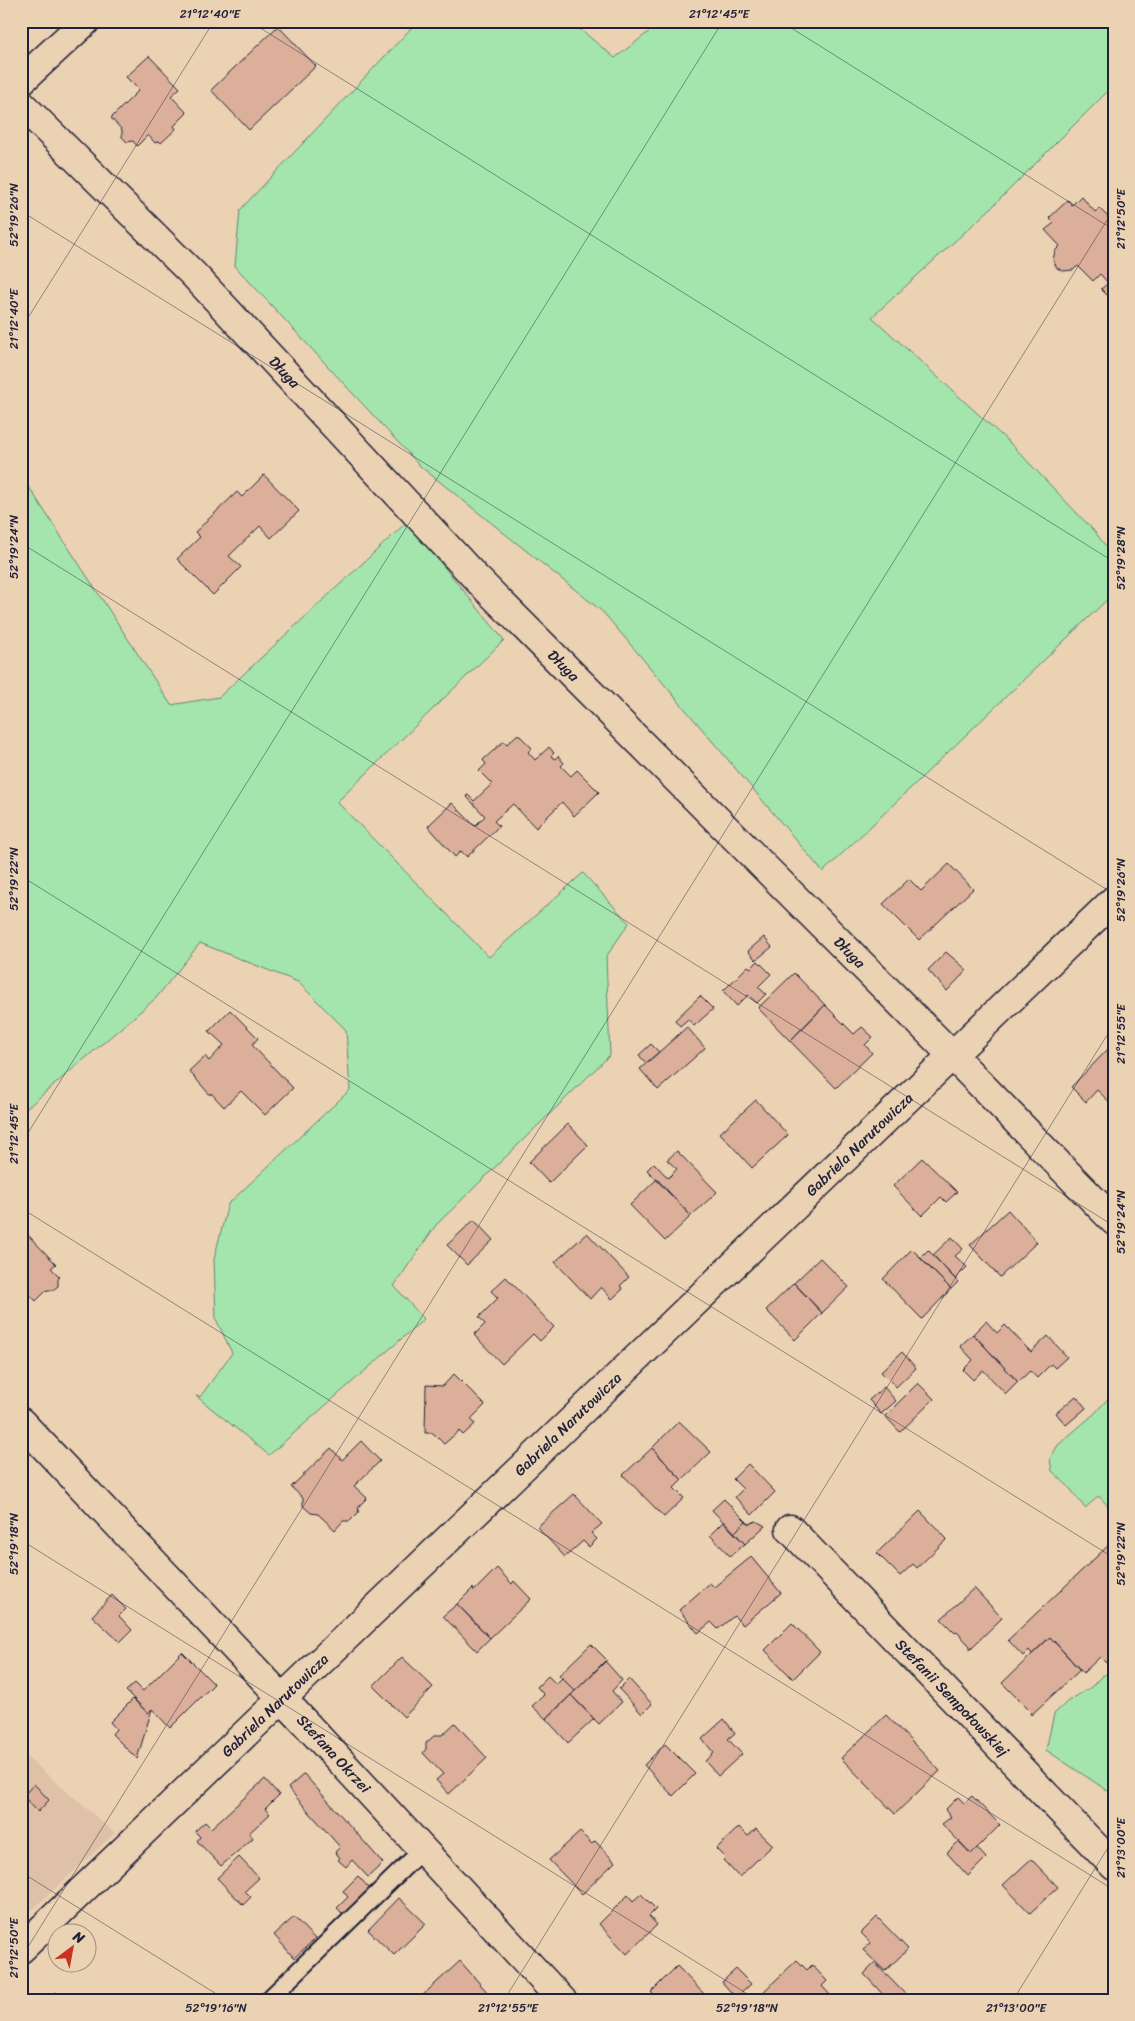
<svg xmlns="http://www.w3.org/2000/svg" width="1135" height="2021" viewBox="0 0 1135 2021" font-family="Sriracha,sans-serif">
<rect width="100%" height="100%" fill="#ebd2b3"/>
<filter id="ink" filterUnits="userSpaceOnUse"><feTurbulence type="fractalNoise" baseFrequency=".02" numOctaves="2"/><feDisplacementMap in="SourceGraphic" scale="10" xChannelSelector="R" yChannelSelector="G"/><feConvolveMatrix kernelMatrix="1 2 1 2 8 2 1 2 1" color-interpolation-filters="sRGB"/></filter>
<g filter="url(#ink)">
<path fill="#dec1a7" d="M21 1752 115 1833 21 1920Z"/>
<path fill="#a4e5ae" stroke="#638474" d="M418 21H570L615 58 663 21H1114V85L989 210 872 317 1012 445 1095 532 1114 557V593L823 872 603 612 420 466 235 266 240 210Z
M21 475 171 705 219 697 407 522 504 640 337 802 489 957 583 873 629 923 606 957 610 1055 436 1225 394 1286 424 1319 269 1455 196 1396 200 1397 232 1353 216 1319 214 1259 228 1204 350 1090 346 1030 298 982 200 943 156 998 21 1113Z
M1114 1392V1513L1099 1496 1085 1508 1068 1486 1052 1471 1050 1459 1058 1445 1094 1414Z
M1114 1671V1795L1046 1750 1054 1714 1068 1701 1090 1688 1102 1676Z"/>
<path fill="#dbaf9a" stroke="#22223b" d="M278 26 316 66 249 130 211 90Z
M149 56 180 88 171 96 187 113 174 126 176 129 161 143 159 141 155 143 148 135 137 146 133 141 127 142 122 137V130L111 118 139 90 126 77Z
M1081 196 1095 212 1099 208 1114 223V302L1101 289 1108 283 1100 274 1093 281 1078 266 1073 270 1063 271 1057 268 1053 260 1055 251 1060 246 1045 230 1054 223 1049 218 1068 200 1072 205Z
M264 475 299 511 271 538 260 526 229 556 241 567 213 595 177 559 200 537 195 532 237 492 242 497Z
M518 734 532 748 528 752 535 760 549 747 554 753 551 756 555 759 558 756 564 763 561 766 571 776 577 770 599 792 574 816 562 802 536 828 513 804 494 821 499 826 467 857 461 851 455 857 428 826 452 803 475 826 485 816 466 796 468 795 474 801 492 784 479 771 486 764 483 760 504 741 507 744Z
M949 864 973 889 919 940 883 904 909 879 921 891Z
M764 937 772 947 756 960 748 951Z
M946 952 967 970 947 991 928 970Z
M758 961 771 974 758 987 766 994 757 1003 748 995 737 1006 723 991 748 966 751 968Z
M794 973 825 1005 790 1041 758 1008Z
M700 996 713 1009 694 1026 688 1019 680 1026 675 1020Z
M825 1005 854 1034 862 1027 873 1037 865 1045 872 1053 836 1088 790 1041Z
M230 1010 258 1038 252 1045 293 1088 265 1115 241 1091 224 1107 211 1093 210 1095 189 1071 205 1056 209 1061 224 1045 209 1031Z
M687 1027 705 1048 658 1090 640 1069Z
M1114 1043V1106L1097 1090 1086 1102 1071 1087Z
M651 1044 659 1052 646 1063 639 1055Z
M756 1100 788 1135 752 1168 720 1133Z
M568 1124 588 1145 549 1183 529 1162Z
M677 1151 717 1192 691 1216 647 1170 654 1163 668 1178 677 1169 667 1160Z
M922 1158 957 1192 946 1202 941 1197 922 1216 893 1186Z
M657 1179 691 1216 665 1241 630 1205Z
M1008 1210 1037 1242 1000 1277 970 1245Z
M474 1220 493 1240 467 1265 447 1245Z
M26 1233 56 1264 51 1268 60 1277 58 1279V1286L53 1290H47L36 1301 21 1286V1235L23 1236Z
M587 1233 629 1277 620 1286 623 1289 612 1299 601 1287 590 1299 555 1262Z
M952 1237 963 1249 955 1256 967 1267 955 1279 933 1255Z
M912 1249 951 1289 922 1319 883 1279Z
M928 1250 958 1282 951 1289 920 1258Z
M820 1258 849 1287 822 1313 794 1283Z
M506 1277 554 1327 540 1341 533 1334 502 1364 474 1335 485 1324 479 1317 498 1298 491 1291Z
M794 1283 822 1313 795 1340 766 1310Z
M986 1321 997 1333 1005 1325 1031 1352 1048 1336 1067 1357 1055 1368 1051 1364 1037 1378 1030 1371 1018 1382 973 1334Z
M973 1334 1018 1382 1006 1394 983 1370 973 1380 963 1370 973 1360 960 1346Z
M902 1352 916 1368 896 1387 881 1372Z
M454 1374 485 1405 471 1419 475 1424 463 1435 459 1431 444 1444 433 1433H425L426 1385 443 1386Z
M918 1383 934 1399 900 1432 885 1416Z
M884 1387 896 1401 881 1414 869 1400Z
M1076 1396 1086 1408 1066 1425 1056 1413Z
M679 1421 711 1452 682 1480 652 1448Z
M361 1441 380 1461 354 1486 367 1498 359 1506 358 1513 350 1521H343L335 1530 318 1514 311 1513 303 1506V1498L291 1487 331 1448 342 1460Z
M652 1448 682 1480 674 1488 684 1498 664 1517 623 1475Z
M748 1464 775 1492 752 1515 735 1497 743 1489 733 1479Z
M574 1494 602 1524 591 1533 597 1539 589 1547 583 1541 565 1557 537 1527Z
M724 1499 746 1521 734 1533 712 1510Z
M920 1511 947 1539 917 1568 913 1564 900 1576 877 1553Z
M724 1521 745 1544 730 1556 710 1535Z
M746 1521 749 1524 756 1521 765 1526 745 1544 734 1533Z
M1111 1543 1114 1545V1645L1112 1647 1114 1656 1106 1663 1100 1657 1083 1673 1050 1637 1032 1654 1029 1650 1023 1656 1008 1640Z
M751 1557 781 1593 743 1625 734 1616 718 1629 711 1622 698 1633 679 1610 710 1583 714 1587Z
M497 1568 512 1584 514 1581 531 1599 490 1638 457 1604 473 1588 474 1591Z
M974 1588 1002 1618 970 1649V1646L957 1632 955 1633 941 1619Z
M112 1595 126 1609 119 1616 132 1630 120 1642 92 1616Z
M457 1604 490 1638 477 1651 443 1616Z
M792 1623 820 1652 793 1679 765 1650Z
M1050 1637 1080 1670 1031 1715 1030 1713 1031 1712 1002 1683Z
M591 1644 607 1660 575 1691 559 1675Z
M182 1652 214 1684 170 1728 152 1709 148 1713 126 1691 135 1683 143 1691Z
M402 1657 433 1687 404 1717 373 1686Z
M605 1661 622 1680 612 1691 622 1702 599 1724 571 1695Z
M548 1676 556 1684 562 1678 575 1691 546 1719 532 1706 544 1695 537 1687Z
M629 1679 652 1704 642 1714 619 1689Z
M571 1695 594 1719 568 1743 546 1719Z
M133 1699 148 1713 152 1709 137 1759 112 1734 116 1729 110 1722Z
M886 1715 940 1771 895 1814 841 1758Z
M724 1719 735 1733 728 1739 742 1754 718 1776 705 1761 714 1753 702 1739Z
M455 1723 487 1758 449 1794 436 1780 443 1774 423 1753 426 1749V1743L435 1735H442Z
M665 1744 695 1774 673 1796 644 1765Z
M304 1774 383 1863 368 1877 352 1860 346 1867 338 1860 340 1858 335 1852 340 1847 288 1788Z
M265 1779 279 1795 265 1809 270 1814 249 1833 253 1838 221 1866 197 1841 200 1837 195 1831 205 1822 211 1828Z
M34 1784 49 1800 38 1812 23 1796Z
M972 1796 1000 1825 971 1854 942 1824 951 1817 945 1810 958 1797 964 1803Z
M739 1827 748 1836 756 1829 773 1845 739 1877 723 1860 725 1858 716 1849Z
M580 1832 592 1844 595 1841 615 1862 582 1894 549 1860Z
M959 1841 971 1854 977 1848 986 1858 968 1876 947 1853Z
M239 1857 259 1878 245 1891 251 1897 243 1905 217 1878Z
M1031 1859 1058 1887 1030 1913 1003 1885Z
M358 1876 370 1889 343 1914 337 1908 348 1897 343 1891Z
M641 1894 656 1909 649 1916 657 1925 627 1954 599 1924 628 1895 633 1901Z
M399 1898 426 1924 394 1955 368 1930Z
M294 1917 315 1939 294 1958 274 1935Z
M877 1917 908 1949 885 1971 863 1950 871 1943 861 1933Z
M797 1960 807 1970 812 1965 827 1981 822 1986 831 1996 827 2000H767L761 1994Z
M460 1961 488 1993 485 1995 490 2000H429L423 1995Z
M875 1963 907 1996 904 2000H888L864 1974Z
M677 1966 706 1996 702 2000H659L651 1992Z
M736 1969 751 1984 736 1998 722 1982Z
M56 1992 63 2000H48Z"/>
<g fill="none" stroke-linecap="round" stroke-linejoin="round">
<g stroke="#22223b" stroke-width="20">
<path id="service" d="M268 2000 422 1850"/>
</g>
<g stroke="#22223b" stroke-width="31">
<g id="minor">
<path d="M21 81 86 21"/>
<path id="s1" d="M21 104 194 275 476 578 952 1055 1114 1221"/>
<path id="s2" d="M21 1422 282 1698 562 2000"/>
<path id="s3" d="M790 1529 1114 1866"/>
<path id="s4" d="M21 1949 1114 900"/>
</g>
</g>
<use href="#service" stroke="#ebd2b3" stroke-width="16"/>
<use href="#minor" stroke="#ebd2b3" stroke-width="28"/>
</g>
</g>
<path fill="none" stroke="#22223b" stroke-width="1" stroke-opacity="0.45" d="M249 21 1114 562M780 21 1114 230M21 211 1114 894M21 329 214 21M21 543 1114 1226M21 876 1114 1558M21 1144 723 21M21 1208 1114 1890M21 1540 757 2000M21 1872 226 2000M21 1958 1114 209M504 2000 1114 1024M1013 2000 1114 1838"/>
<g text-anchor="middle" stroke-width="4" stroke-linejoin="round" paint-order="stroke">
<g font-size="15" fill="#22223b" stroke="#ebd2b3">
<text dy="5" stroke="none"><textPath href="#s1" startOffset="376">Długa</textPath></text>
<text dy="5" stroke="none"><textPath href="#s1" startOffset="781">Długa</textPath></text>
<text dy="5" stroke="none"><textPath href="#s1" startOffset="1186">Długa</textPath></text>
<text dy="5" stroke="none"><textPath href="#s4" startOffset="1162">Gabriela Narutowicza</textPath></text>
<text dy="5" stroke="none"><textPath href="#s4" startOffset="758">Gabriela Narutowicza</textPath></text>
<text dy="5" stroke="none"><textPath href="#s3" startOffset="234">Stefanii Sempołowskiej</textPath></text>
<text dy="5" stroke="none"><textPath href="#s4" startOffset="352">Gabriela Narutowicza</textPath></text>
<text dy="5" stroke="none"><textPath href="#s2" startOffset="456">Stefana Okrzei</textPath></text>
</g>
</g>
<rect width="1135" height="2021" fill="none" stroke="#ebd2b3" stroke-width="55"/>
<g transform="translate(72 1948) rotate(32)"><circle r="24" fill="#ebd2b3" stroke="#9b8c83"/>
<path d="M0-4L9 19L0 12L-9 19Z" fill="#c8321e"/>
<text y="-8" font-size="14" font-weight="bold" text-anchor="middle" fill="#22223b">N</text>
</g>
<rect x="28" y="28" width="1080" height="1966" fill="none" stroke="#22223b" stroke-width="2"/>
<g font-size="12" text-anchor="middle" fill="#22223b">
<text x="210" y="18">21°12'40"E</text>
<text x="719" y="18">21°12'45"E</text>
<text transform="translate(14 215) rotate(-90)" y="4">52°19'26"N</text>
<text transform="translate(1121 219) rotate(-90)" y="4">21°12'50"E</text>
<text transform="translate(14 319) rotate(-90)" y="4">21°12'40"E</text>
<text transform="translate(14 547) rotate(-90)" y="4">52°19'24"N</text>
<text transform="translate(1121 558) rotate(-90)" y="4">52°19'28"N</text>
<text transform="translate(14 879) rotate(-90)" y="4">52°19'22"N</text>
<text transform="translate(1121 890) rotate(-90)" y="4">52°19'26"N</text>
<text transform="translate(1121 1034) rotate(-90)" y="4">21°12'55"E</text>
<text transform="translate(14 1134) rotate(-90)" y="4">21°12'45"E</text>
<text transform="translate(1121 1222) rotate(-90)" y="4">52°19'24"N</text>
<text transform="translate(14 1544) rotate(-90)" y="4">52°19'18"N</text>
<text transform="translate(1121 1554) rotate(-90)" y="4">52°19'22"N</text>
<text transform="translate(1121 1848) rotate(-90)" y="4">21°13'00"E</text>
<text transform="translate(14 1948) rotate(-90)" y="4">21°12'50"E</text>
<text x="216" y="2012">52°19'16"N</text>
<text x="508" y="2012">21°12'55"E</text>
<text x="747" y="2012">52°19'18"N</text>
<text x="1016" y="2012">21°13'00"E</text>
</g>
</svg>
